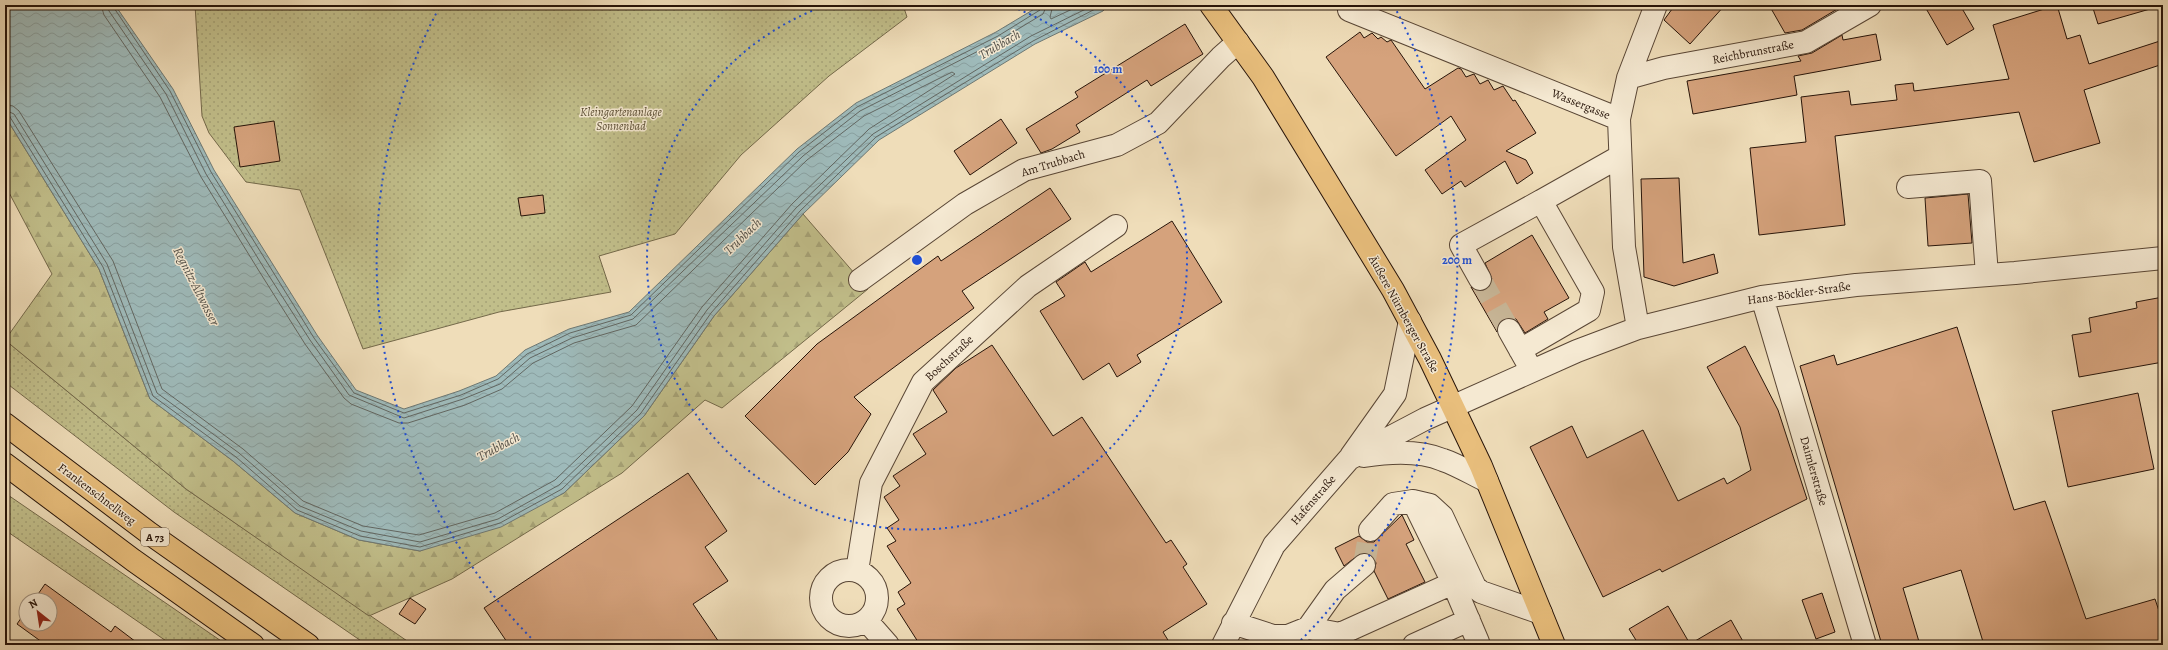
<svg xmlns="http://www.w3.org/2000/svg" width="2168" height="650" viewBox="0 0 2168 650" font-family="Alegreya,serif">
<defs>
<pattern id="grass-dots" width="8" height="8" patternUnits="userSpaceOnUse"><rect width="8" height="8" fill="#c1be8a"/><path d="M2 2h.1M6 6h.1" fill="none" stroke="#a6a276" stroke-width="1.8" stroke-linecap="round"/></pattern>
<pattern id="forest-firs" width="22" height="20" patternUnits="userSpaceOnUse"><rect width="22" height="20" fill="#c1be8a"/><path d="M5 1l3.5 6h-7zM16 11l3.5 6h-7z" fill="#a6a276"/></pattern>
<pattern id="water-waves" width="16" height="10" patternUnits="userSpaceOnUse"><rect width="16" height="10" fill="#9ebaba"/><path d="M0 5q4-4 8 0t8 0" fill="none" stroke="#889f9f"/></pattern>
</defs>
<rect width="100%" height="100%" fill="#efddb9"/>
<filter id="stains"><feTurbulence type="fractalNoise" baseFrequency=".005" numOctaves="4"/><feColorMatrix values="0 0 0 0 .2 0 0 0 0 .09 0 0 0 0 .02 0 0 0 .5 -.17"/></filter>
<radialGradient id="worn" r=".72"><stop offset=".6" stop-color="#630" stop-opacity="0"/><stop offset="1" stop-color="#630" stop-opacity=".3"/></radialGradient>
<path fill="url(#grass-dots)" stroke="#74694a" d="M195 5H903L907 17 829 76 741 155 675 234 599 256 611 292 499 312 363 349 300 190 246 182 209 133 202 116Z
M5 340 186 489 413 645H367L174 512 5 382Z
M5 493 227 645H172L5 530Z"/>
<path fill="url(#forest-firs)" stroke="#74694a" d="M5 116 99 269 150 399 233 461 295 513 359 540 420 551 564 493 644 416 714 316 803 214 868 289 722 408 705 400 622 473 452 579 369 616 186 489 5 340 52 274 5 185Z"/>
<path fill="url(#water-waves)" stroke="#6e7873" d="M5 5H115L173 89 214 170 317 335 356 390 404 409 459 391 496 376 525 350 569 329 629 312 797 149 856 103 996 32 1041 5H1109L1103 11 1035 44 879 140 803 214 714 316 644 416 564 493 501 527 420 551 359 540 295 513 233 461 150 399 99 269 5 116Z"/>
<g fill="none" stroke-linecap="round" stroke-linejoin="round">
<path stroke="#626762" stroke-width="1" d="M107 5 109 11 166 94 206 174 264 268 310 340 349 395 404 418 463 399 500 384 530 358 572 338 633 319 803 156 860 111 1000 40 1043 14 1047 5
M112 5 170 91 211 172 314 338 354 393 404 413 461 395 498 379 527 354 570 333 631 315 799 152 857 107 998 36 1040 10 1042 5
M1053 5 1050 17 1051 19 1081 5
M5 104 13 106 19 111 113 261 162 389 243 449 303 501 363 526 419 535 495 513 555 480 632 406 702 307 792 204 869 129 955 74 952 72 864 116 807 160 636 325 574 343 533 363 502 389 465 405 408 423H399L351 404 344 398 305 344 259 271 201 177 160 97 104 15 101 5
M5 110 14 114 107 264 157 393 239 453 300 506 361 531 420 542 498 519 559 485 637 410 707 310 796 208 873 134 1031 36 1094 5
M5 115 10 117 103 267 153 396 236 457 297 510 360 536 420 547 500 523 562 489 641 413 711 313 800 211 876 137 1033 41 1103 5"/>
</g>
<path fill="#d5a27c" stroke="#271409" d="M1675 5H1725L1690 44 1664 20Z
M1769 5H1839V8L1802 30 1785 33Z
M1924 5H1960L1974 29 1947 45Z
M2057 5 2067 39 2080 35 2089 64 2163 40V64L2084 90 2100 143 2034 162 2019 112 1835 136 1845 225 1759 235 1750 148 1806 142 1801 97 1849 91 1851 105 1897 100 1895 85 1913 83 1914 91 2009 79 1993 25Z
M2092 5H2149L2150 9 2098 24Z
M1185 24 1203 54 1151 86 1147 80 1076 125 1080 132 1052 149 1041 153 1026 129 1078 97 1075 92Z
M1360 32 1364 38 1372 33 1378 39 1381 37 1387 42 1391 40 1425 89 1458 68 1461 69 1466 77 1474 74 1480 84 1488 80 1494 90 1503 86 1513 101 1515 100 1536 133 1506 151 1526 160 1533 173 1517 184 1505 161 1465 187 1461 181 1442 194 1425 170 1466 140 1451 116 1396 156 1326 57Z
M1876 34 1881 60 1794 76 1797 95 1693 114 1687 81 1801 61 1798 56 1812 53 1842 35 1843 40Z
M1001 119 1017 143 970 175 954 151Z
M274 121 280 161 240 167 234 127Z
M1679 178 1683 263 1714 254 1718 273 1674 286 1644 277 1641 179Z
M1050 188 1071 219 962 291 974 308 854 397 871 414 848 452 815 485 745 416 817 344 938 256 941 261Z
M1968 194 1972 243 1928 246 1925 198Z
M543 195 545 213 521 216 518 198Z
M1172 221 1222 302 1137 355 1141 362 1117 377 1109 363 1083 380 1040 311 1065 296 1056 282 1085 262 1091 272Z
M1532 235 1569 298 1544 312 1548 319 1525 333 1516 319 1510 318 1503 319 1498 323 1497 332 1471 287 1479 291 1486 290 1491 285 1492 279 1485 263Z
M2163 297V362L2079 377 2072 335 2091 332 2089 318 2137 308 2136 302Z
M1957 327 2014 510 2045 501 2086 619 2155 599 2163 623V645H1984L1961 570 1903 588 1920 645H1882L1800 366 1834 355 1837 365Z
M992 345 1053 436 1082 417 1166 543 1171 540 1187 564 1183 567 1207 604 1163 632 1171 645H920L897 609 905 604 898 592 911 583 887 546 896 541 887 528 899 520 884 497 900 486 893 476 926 454 913 434 947 412 933 390 956 368Z
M1745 346 1778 410 1807 499 1662 572 1660 569 1603 597 1530 447 1572 426 1587 458 1643 430 1678 501 1724 478 1727 484 1751 470 1740 427 1707 367Z
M2138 393 2154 469 2068 487 2052 411Z
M688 473 727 531 705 547 728 581 693 604 721 645H509L484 608Z
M1402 515 1414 540 1406 544 1425 582 1388 599 1374 571 1376 563 1373 557 1368 553H1361L1344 566 1335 548 1359 536 1367 542H1374Z
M45 584 111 632 115 626 140 645H46L17 624 26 611V624H50V600H34Z
M1822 593 1835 632 1816 639 1802 600Z
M410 598 426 609 415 624 399 614Z
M1668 606 1690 644 1731 620 1745 645H1639L1629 629Z"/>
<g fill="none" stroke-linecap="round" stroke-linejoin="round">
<path stroke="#c7b596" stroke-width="22" stroke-dasharray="22 11" stroke-linecap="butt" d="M1480 279 1509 330
M1364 565 1370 530"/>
<g stroke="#594635" stroke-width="24">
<path id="minor" d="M1349 10 1619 119 1624 247 1638 328
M1628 78 1664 68 1806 42 1870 5
M1619 119 1628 78 1656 5
M1908 187 1980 181 1987 275
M1480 279 1461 245 1541 201
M860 280 965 204 1024 170 1117 145 1158 123 1221 57 1238 42
M1762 297 1865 645
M1509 330 1527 362
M1520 350 1589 310 1593 292 1541 201 1619 157
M1351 456 1395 394 1410 321
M1364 456C1389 452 1419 450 1443 460 1458 465 1472 474 1487 481
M1370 530 1393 504 1413 501 1430 505 1442 516 1475 587 1481 592 1541 613
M821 598a28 28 0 1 1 56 0a28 28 0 1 1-56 0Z
M857 571 871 483 923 382 1028 286 1116 226
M1453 583 1478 642 1477 645
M866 620 888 645
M1233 623 1273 636H1288L1308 628 1335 590 1364 565
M1308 628 1340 634 1453 583 1413 501
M1223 645 1274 545 1349 459 1425 419 1577 351 1638 328 1762 297 1856 285 2015 273 2163 258
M1414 645 1469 620"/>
</g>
<g stroke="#271409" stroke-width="24">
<path id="major" d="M1211 5 1263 77 1393 290 1430 359 1481 466 1554 645"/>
</g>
<g stroke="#271409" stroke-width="24">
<path id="highway" d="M5 424 149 533 308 645
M5 464 133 560 253 645"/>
</g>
<use href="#minor" stroke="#f5e9d2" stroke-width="22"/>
<use href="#major" stroke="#e8be7c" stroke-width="22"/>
<use href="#highway" stroke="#e8be7c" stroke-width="22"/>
</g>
<g fill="none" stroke="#1d4ed8" stroke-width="2" stroke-dasharray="2 4">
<path d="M1007 5A270 270 0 1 1 827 5"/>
<path d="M535 642A540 540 0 0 1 440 6M1394 6A540 540 0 0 1 1299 642"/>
</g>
<g text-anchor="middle" stroke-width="3" stroke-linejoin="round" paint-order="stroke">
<rect fill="#f5e9d2" stroke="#655445" stroke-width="1" x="141" y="528" width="28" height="18" rx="3"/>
<g font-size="11" font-weight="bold" fill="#271409">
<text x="155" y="541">A 73</text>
</g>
<g font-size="12" fill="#271409" stroke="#f5e9d2">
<text transform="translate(1753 52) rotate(-11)" y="4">Reichbrunstraße</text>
<text transform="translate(1581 104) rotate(22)" y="4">Wassergasse</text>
<text transform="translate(1053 163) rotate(-17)" y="4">Am Trubbach</text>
<text transform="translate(1799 293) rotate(-8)" y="4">Hans-Böckler-Straße</text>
<text transform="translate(1404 314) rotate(61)" y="4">Äußere Nürnberger Straße</text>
<text transform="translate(949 358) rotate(-43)" y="4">Boschstraße</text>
<text transform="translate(1814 471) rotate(74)" y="4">Daimlerstraße</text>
<text transform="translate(97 494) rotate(37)" y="4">Frankenschnellweg</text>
<text transform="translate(1313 500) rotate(-49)" y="4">Hafenstraße</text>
</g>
<g font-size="12" font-style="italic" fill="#5d5036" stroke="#f5e9d2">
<text x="621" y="116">Kleingartenanlage<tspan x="621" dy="14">Sonnenbad</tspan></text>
</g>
<g font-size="13" font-style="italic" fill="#514e47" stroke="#f5e9d2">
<text transform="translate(999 44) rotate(-30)" y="5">Trubbach</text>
<text transform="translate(742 236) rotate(-44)" y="5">Trubbach</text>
<text transform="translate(197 286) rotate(63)" y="5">Regnitz-Altwasser</text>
<text transform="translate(498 446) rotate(-28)" y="5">Trubbach</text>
</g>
</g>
<circle cx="917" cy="260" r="6" fill="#1d4ed8" stroke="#f5e9d2" stroke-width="2"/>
<g font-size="12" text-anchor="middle" font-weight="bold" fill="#1d4ed8" stroke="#f5e9d2" stroke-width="3" stroke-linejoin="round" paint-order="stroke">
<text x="1108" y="73">100 m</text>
<text x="1457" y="264">200 m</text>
</g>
<rect width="2168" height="650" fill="none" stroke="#efddb9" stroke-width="20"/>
<rect x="6" y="6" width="2156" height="638" fill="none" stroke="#271409" stroke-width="2"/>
<rect x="10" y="10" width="2148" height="630" fill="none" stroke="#271409"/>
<g transform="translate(38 612) rotate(330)"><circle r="19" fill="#f5e9d2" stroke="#a39482"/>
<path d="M0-3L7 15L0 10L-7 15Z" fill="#8f2418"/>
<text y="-6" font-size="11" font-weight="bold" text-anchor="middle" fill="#271409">N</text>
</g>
<rect width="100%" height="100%" filter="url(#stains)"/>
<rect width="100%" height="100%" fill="url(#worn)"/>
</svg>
